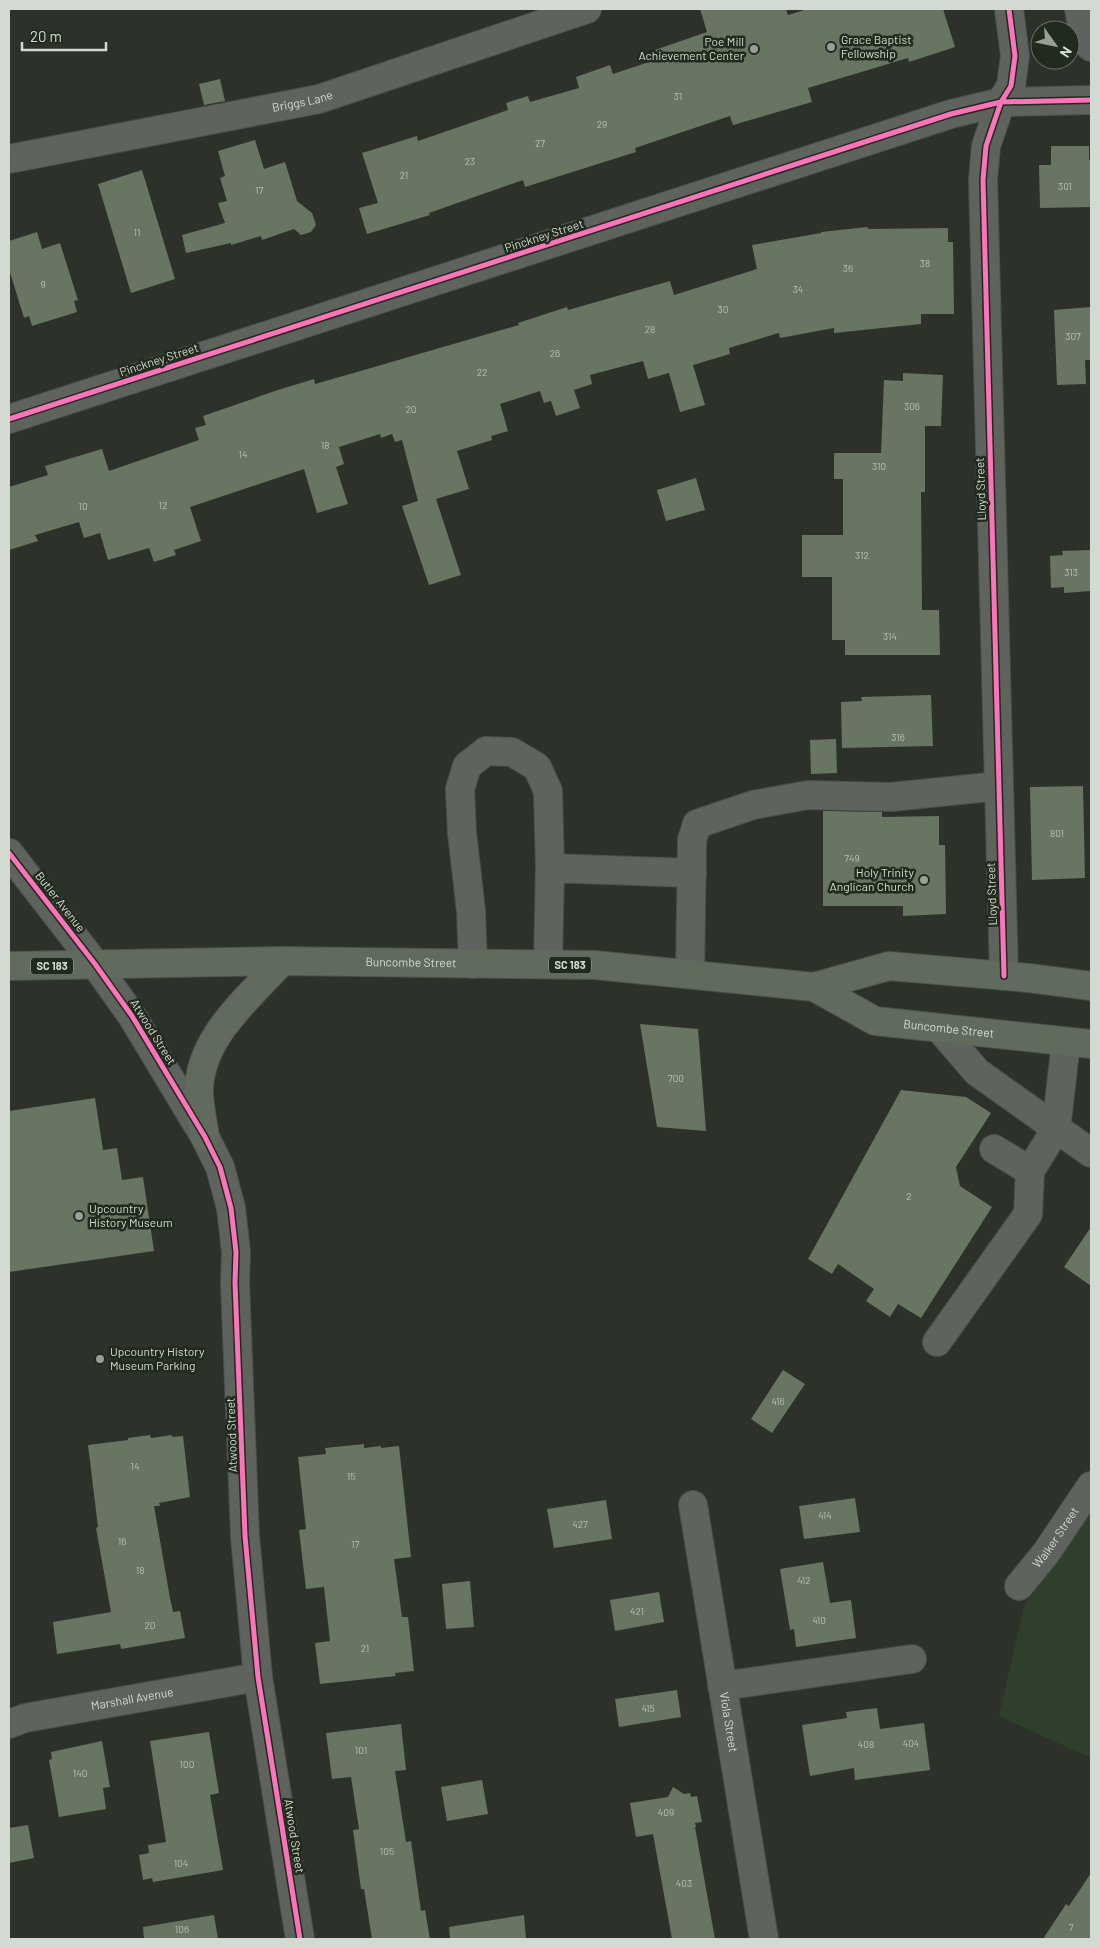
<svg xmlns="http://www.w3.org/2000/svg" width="1100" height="1948" viewBox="0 0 1100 1948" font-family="Barlow,sans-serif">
<rect width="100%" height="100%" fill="#2c322a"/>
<path fill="#303e2c" d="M1091 1507V1758L999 1716 1024 1606Z"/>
<path fill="#677562" d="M700 9H786L788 15 808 9H943L955 47 909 62 908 58 808 88 812 102 733 125 730 116 635 148 636 152 525 187 523 180 429 213 430 215 367 234 359 208 378 203 362 153 417 136 418 141 508 110 506 103 528 96 530 102 579 88 576 77 610 65 613 74 655 60 652 51 707 32Z
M220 79 225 101 204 105 199 84Z
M255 140 264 169 285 162 297 201 312 213 316 225 311 232 301 235 294 229 262 240 261 236 231 245V243L186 253 182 235 225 223 218 203 227 201 220 178 225 176 218 151Z
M1051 146H1089V160H1091V207L1040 208 1039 165H1051Z
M142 170 175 279 131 293 98 184Z
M868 227V229L948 228V242H953L954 314H921V324L834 333V328L780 338 779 333 729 348 730 354 693 365 705 405 680 412 669 373 648 379 643 361 590 375 592 384 574 390 580 408 556 416 551 401 544 403 540 391 500 404 508 431 491 436 492 440 457 451 469 489 436 499 461 575 429 585 402 506 418 501 402 440 395 442 392 434 381 438 380 434 339 447 344 464 336 467 348 504 317 513 304 469 190 507 201 541 174 550 176 555 154 562 149 548 108 560 100 533 84 538 79 522 35 535 38 541 9 550V487L48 475 45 466 102 449 109 471 199 440 195 428 206 425 203 416 278 390 314 379 315 384 364 370 519 325 518 323 567 307 568 310 670 281 674 295 757 269 752 245 821 233V232Z
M37 232 42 249 60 243 78 300 74 301 77 312 32 326 29 316 24 318 9 269V241Z
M1091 307V360H1085L1086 384 1057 385 1054 310Z
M903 373 943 375 941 426H925V492H921L922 610H939L940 655H845V640H832V577H802V535H843V479H834V453H881L884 380 903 381Z
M696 478 705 510 666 521 657 490Z
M1091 550V591L1064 593V587L1051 588 1050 556 1063 555 1062 551Z
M931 695 933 746 842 748 841 702 862 701 861 697Z
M836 739 837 773 811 774 810 740Z
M1083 786 1085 878 1032 880 1030 787Z
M823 811 882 812V817L939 816V845H945L946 914 903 916V906H823Z
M640 1024 698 1029 706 1131 657 1127Z
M901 1090 966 1097 991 1113 956 1167 960 1186 992 1207 921 1318 898 1304 890 1317 866 1301 874 1289 838 1264 832 1274 808 1259Z
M95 1098 103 1150 117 1148 122 1180 143 1177 154 1251 9 1272V1111Z
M1091 1227V1286L1064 1267Z
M783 1370 805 1384 772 1433 751 1419Z
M150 1435 151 1438 172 1435V1437L183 1436 190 1497 159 1503 160 1506H154L170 1598 173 1612 180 1611 185 1638 121 1649 120 1644 57 1654 53 1622 111 1612 96 1528 98 1527 88 1445 128 1440V1438Z
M364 1444V1448L381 1446V1448L399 1446 411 1557 394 1559 402 1617H408L414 1671 395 1673 396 1676 320 1684 315 1643 330 1641 324 1587 306 1589 299 1530 306 1529 298 1457 326 1454 325 1448Z
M855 1498 860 1532 804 1539 799 1506Z
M606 1500 612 1539 554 1548 547 1509Z
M823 1562 830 1603 851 1600 856 1638 796 1647 794 1629 790 1630 780 1569Z
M470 1581 474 1627 446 1629 442 1584Z
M659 1592 664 1622 615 1631 610 1600Z
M677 1690 681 1717 619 1727 615 1699Z
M877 1708 880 1729 924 1723 930 1770 855 1780 854 1768 810 1776 802 1725 847 1718 846 1712Z
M401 1724 406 1770 395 1771 406 1842 411 1841 421 1911 425 1910 430 1939H372L364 1889H361L353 1830 359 1829 351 1777 332 1779 326 1733Z
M209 1732 219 1793 210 1795 223 1870 153 1882 152 1878 143 1880 139 1855 149 1853 148 1845 166 1842 150 1741Z
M102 1741 110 1787 103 1788 106 1809 59 1817 49 1760 52 1759 51 1752Z
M482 1780 488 1814 447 1821 441 1787Z
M673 1787 684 1794 690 1793 691 1797 697 1796 702 1822 695 1823 696 1827H695L715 1939H672L653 1834 636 1837 630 1803 668 1797Z
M28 1825 34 1858 9 1863V1828Z
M1091 1873V1939H1043L1066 1904 1069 1906Z
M214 1915 218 1939H144L143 1927Z
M524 1915 526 1939H450L449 1927Z"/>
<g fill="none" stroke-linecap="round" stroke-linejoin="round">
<g stroke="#4a5049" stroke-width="30">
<g id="minor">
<path d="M1079 9 1085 41 1091 47"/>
<path id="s1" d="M9 159 319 99 587 9"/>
<path d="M9 419 951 114 1001 102 1091 100"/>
<path d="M9 853 95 964 132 1016 205 1137 220 1167 231 1208 236 1252 235 1283 245 1536 258 1677 300 1939"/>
<path d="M473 964 471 911 462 833 460 789 467 766 486 751 512 752 537 767 548 791 550 868"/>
<path d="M548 964 550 868 692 873"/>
<path d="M690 974 692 840 697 824 753 805 808 795 891 797 999 786"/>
<path d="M1004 976 983 180 986 146 1001 102 1011 86 1015 56 1009 9"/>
<path d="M939 1028 977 1072 1091 1153"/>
<path d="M994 1149 1030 1171"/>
<path d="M937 1342 1028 1214 1030 1171 1056 1129 1066 1042"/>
<path id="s2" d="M693 1505 764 1939"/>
<path id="s3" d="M1019 1586 1046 1553 1091 1486"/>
<path d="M722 1686 912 1659"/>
<path id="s4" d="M9 1724 25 1718 258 1677"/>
</g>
</g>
<g stroke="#4a5049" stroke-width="30">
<g id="major">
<path id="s5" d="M9 966 282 961 595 965 814 987 889 966 1029 978 1091 986"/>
<path id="s6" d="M814 987 875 1021 1091 1044"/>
<path d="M205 1137C203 1123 200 1109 199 1095 197 1039 248 999 282 961"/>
</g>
</g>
<use href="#minor" stroke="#5f635e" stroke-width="28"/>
<use href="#major" stroke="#616b5d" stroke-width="28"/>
<g stroke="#212b1d" stroke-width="8">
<path id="cycleway" d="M9 419 951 114 1001 102 1091 100
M9 853 95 964 132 1016 205 1137 220 1167 231 1208 236 1252 235 1283 245 1536 258 1677 300 1939
M1004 976 983 180 986 146 1001 102 1011 86 1015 56 1009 9"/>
</g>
<use href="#cycleway" stroke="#fb73b8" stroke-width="5"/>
</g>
<g fill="#999f97" stroke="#212b1d" stroke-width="2">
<circle cx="831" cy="47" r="5"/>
<circle cx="754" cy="49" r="5"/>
<circle cx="924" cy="880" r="5"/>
<circle cx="79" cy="1216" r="5"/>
<circle cx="100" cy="1359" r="5"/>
</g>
<g text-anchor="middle" stroke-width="5" stroke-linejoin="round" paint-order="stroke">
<g font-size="10" fill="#b8c1b5">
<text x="678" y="100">31</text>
<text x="602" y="128">29</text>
<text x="540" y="147">27</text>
<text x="470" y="165">23</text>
<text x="404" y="179">21</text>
<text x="1065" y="190">301</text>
<text x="259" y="194">17</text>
<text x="137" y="236">11</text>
<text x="925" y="267">38</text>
<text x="848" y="272">36</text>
<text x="43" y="288">9</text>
<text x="798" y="293">34</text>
<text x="723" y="313">30</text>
<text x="650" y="333">28</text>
<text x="1073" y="340">307</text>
<text x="555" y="357">26</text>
<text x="482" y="376">22</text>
<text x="912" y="410">306</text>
<text x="411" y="413">20</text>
<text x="325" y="449">18</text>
<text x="243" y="458">14</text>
<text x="879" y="470">310</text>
<text x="163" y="509">12</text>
<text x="83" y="510">10</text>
<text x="862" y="559">312</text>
<text x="1071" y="576">313</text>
<text x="890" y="640">314</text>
<text x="898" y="741">316</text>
<text x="1057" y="837">801</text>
<text x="852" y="862">749</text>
<text x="676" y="1082">700</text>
<text x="909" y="1200">2</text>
<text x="778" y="1405">416</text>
<text x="135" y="1470">14</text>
<text x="351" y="1480">15</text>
<text x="825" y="1519">414</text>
<text x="580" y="1528">427</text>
<text x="122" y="1545">16</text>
<text x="355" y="1548">17</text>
<text x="140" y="1574">18</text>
<text x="804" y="1584">412</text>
<text x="637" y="1615">421</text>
<text x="819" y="1624">410</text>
<text x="150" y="1629">20</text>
<text x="365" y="1652">21</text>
<text x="648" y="1712">415</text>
<text x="911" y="1747">404</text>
<text x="866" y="1748">408</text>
<text x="361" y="1754">101</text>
<text x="187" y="1768">100</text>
<text x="80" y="1777">140</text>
<text x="666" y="1816">409</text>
<text x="387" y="1855">105</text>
<text x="181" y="1867">104</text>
<text x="684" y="1887">403</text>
<text x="1071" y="1931">7</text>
<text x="182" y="1933">106</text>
</g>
<g fill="#212b1d" stroke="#9ea69b" stroke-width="1">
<rect x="549" y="956.5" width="42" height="17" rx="4"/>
<rect x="31" y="957.5" width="42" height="17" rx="4"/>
</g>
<g font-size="11" font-weight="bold" fill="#d3dad1">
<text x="570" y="969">SC 183</text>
<text x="52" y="970">SC 183</text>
</g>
<g font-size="12" fill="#d3dad1" stroke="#212b1d" text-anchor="start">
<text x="841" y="44">Grace Baptist<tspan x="841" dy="14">Fellowship</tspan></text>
<text x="744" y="46" text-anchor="end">Poe Mill<tspan x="744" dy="14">Achievement Center</tspan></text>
<text x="914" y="877" text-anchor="end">Holy Trinity<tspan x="914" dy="14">Anglican Church</tspan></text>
<text x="89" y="1213">Upcountry<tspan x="89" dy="14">History Museum</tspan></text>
<text x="110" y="1356">Upcountry History<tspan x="110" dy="14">Museum Parking</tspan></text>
</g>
<g font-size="12" fill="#d3dad1" stroke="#212b1d">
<text dy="4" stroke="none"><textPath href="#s1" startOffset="299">Briggs Lane</textPath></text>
<text transform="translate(544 236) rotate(-18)" y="4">Pinckney Street</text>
<text transform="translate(159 360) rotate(-18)" y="4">Pinckney Street</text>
<text transform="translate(981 489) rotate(-92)" y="4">Lloyd Street</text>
<text transform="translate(992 894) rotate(-92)" y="4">Lloyd Street</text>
<text transform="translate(60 902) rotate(52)" y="4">Butler Avenue</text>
<text dy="4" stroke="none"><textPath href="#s5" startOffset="402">Buncombe Street</textPath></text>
<text dy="4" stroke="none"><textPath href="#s6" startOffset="144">Buncombe Street</textPath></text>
<text transform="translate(153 1032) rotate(58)" y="4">Atwood Street</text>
<text transform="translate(232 1435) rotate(-92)" y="4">Atwood Street</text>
<text dy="4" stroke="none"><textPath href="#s3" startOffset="61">Walker Street</textPath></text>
<text dy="4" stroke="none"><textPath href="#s4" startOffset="126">Marshall Avenue</textPath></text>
<text dy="4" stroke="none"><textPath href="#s2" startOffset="220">Viola Street</textPath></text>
<text transform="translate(294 1836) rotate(81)" y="4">Atwood Street</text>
</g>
</g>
<rect width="1100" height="1948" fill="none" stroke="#d3dad1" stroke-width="20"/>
<g transform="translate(1055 45) rotate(123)"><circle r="24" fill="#212b1d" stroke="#687165"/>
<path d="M0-4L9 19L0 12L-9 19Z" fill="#999f97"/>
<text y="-8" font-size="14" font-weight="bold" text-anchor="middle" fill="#d3dad1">N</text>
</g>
<path d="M22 42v8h84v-8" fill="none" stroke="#d3dad1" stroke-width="2.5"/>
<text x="30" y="42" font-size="15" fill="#d3dad1" stroke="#212b1d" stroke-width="4" paint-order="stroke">20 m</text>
</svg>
